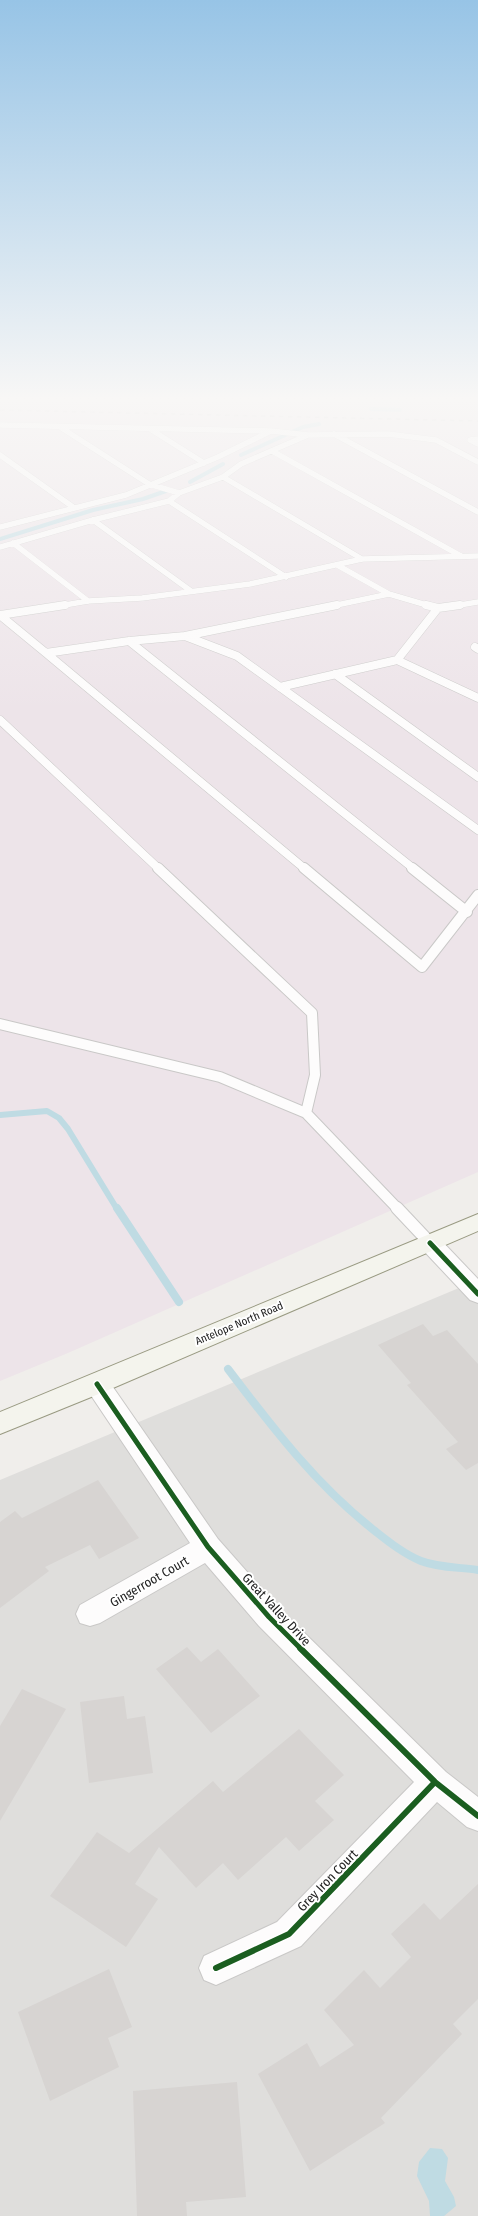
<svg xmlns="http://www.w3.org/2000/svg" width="478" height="2216" viewBox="0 0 478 2216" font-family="'Fira Sans Condensed',sans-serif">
<rect width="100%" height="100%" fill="#f0eeeb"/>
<path fill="#dfdedc" d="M478 1280V2216H0V1480Z"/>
<path fill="#ede4e9" d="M0 401H478V1172L68 1353 0 1381Z"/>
<path fill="#bfdbe3" d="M430 2148 442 2149 448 2158 445 2181 454 2197 456 2206 444 2216H430L429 2201 417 2176 419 2162Z"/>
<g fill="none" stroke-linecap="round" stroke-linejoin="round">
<path stroke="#bfdbe3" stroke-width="4" d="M371 409 400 410
M241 455 303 427 319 424
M190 482 223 464
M0 539 93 510 143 499 166 491"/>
<path stroke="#bfdbe3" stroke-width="6" d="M0 1115 47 1111 59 1118 68 1129 117 1209"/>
<path stroke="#bfdbe3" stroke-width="8" d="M117 1208 179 1302
M228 1369C272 1427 317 1486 375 1531 389 1542 404 1554 421 1561 439 1568 459 1567 478 1570"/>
</g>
<path fill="#d7d4d2" d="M423 1324 433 1336 447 1330 478 1364V1463L466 1470 446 1449 458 1442 407 1385 411 1383 378 1345Z
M98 1480 139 1538 99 1559 90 1545 45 1567 49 1571 0 1608V1522L15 1511 22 1518Z
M187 1647 201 1662 218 1649 260 1696 211 1733 156 1669Z
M22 1689 66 1709 0 1821V1726Z
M124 1696 127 1719 145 1716 153 1773 89 1783 80 1702Z
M299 1729 344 1775 315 1801 334 1820 299 1851 286 1837 238 1880 223 1863 196 1888 159 1847 135 1884 158 1899 126 1947 50 1896 97 1832 129 1853 213 1781 223 1792Z
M478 1884V1999L453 2024 462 2034 381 2118 385 2123 310 2171 258 2074 307 2043 320 2067 354 2045 324 2010 364 1970 380 1988 411 1957 391 1934 424 1903 440 1920Z
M109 1969 132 2027 108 2038 119 2067 50 2101 18 2012Z
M237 2082 246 2197 186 2202 187 2216H137L133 2091Z"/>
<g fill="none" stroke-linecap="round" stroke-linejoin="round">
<g stroke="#c9c8c7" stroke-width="6">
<path id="service-far3" d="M0 425 271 431 308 435
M60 427 149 484 179 493
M150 429 204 463
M334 434 478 512
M478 439 470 440 478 444
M272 451 461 556
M0 455 73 507
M223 477 362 559
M169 501 286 577
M93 520 191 591
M0 527 126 495 218 457 269 432
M13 543 88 601
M0 547 93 520 169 501 179 493 223 477 241 464 308 435 388 434 436 440 478 462
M337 565 389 594
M59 606 88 601 142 598 250 584 362 559 478 556
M332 606 389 594 430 606
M454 606 478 602"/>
</g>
<g stroke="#c9c8c7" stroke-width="9">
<path id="service-far2" d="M426 605 438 608
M0 615 65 605
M1 616 46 653
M185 636 337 605
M129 641 414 869
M475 647 478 649
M397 660 438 608 460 605
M335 674 478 777
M280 687 397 660 478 698
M0 720 159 869
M305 869 46 653 129 641 185 636 237 656 478 830"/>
</g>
<g stroke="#c9c8c7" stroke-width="12">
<path id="service-far1" d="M158 868 312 1013 315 1075 306 1113
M304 868 422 967 478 895
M412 868 467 912
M0 1024 220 1077 306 1113 398 1209"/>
</g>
<g stroke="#c9c8c7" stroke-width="14">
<path id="service" d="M397 1208 430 1243"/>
</g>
<g stroke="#c9c8c7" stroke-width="2">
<path id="minor" d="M430 1235 438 1237 478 1279V1303L470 1300 422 1249 418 1243 422 1237Z
M97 1374 106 1377 218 1539 279 1608 446 1772 478 1797V1831L467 1827 437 1802 301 1946 216 1985 204 1980 199 1968 204 1956 277 1922 414 1782 259 1626 205 1563 100 1623 90 1626 80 1623 76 1614 80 1605 190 1543 88 1391 84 1384 88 1377Z"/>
</g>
<g stroke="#999a82" stroke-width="2">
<path id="secondary" d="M478 1214V1231L106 1391 0 1434V1412Z"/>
</g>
<use href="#service-far3" stroke="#fdfcfc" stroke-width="5.5"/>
<use href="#service-far2" stroke="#fdfcfc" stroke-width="8"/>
<use href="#service-far1" stroke="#fdfcfc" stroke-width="10"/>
<use href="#service" stroke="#fdfcfc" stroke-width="12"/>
<use href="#minor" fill="#fdfcfc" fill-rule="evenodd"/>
<use href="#secondary" fill="#f4f4ed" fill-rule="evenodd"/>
<path stroke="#ccc" stroke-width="1.5" stroke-dasharray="4.5 4.5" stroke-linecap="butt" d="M0 410 478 421"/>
<g stroke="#fff" stroke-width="8">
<path id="cycleway-far1" d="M430 1243 478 1294
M97 1384 208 1547 269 1617 301 1649"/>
</g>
<g stroke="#fff" stroke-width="9">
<path id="cycleway" d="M300 1648 435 1782 478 1816
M216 1968 289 1934 435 1782"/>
</g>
<use href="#cycleway-far1" stroke="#1b5e20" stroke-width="5"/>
<use href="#cycleway" stroke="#1b5e20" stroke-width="6"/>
</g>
<linearGradient id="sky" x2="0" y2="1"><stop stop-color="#97c4e6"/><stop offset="0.56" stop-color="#f8f7f6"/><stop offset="1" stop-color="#f8f7f6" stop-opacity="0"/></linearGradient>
<rect width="478" height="711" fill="url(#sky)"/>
<g text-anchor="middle" stroke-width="4" stroke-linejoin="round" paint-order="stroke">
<g font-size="11" fill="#222" stroke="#fff">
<text transform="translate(239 1323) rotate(-23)" y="4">Antelope North Road</text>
</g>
<g font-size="13" fill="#222" stroke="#fff">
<text transform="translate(149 1581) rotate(-30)" y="5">Gingerroot Court</text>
<text transform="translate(277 1609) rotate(47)" y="5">Great Valley Drive</text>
<text transform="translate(327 1880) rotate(-46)" y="5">Grey Iron Court</text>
</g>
</g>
</svg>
